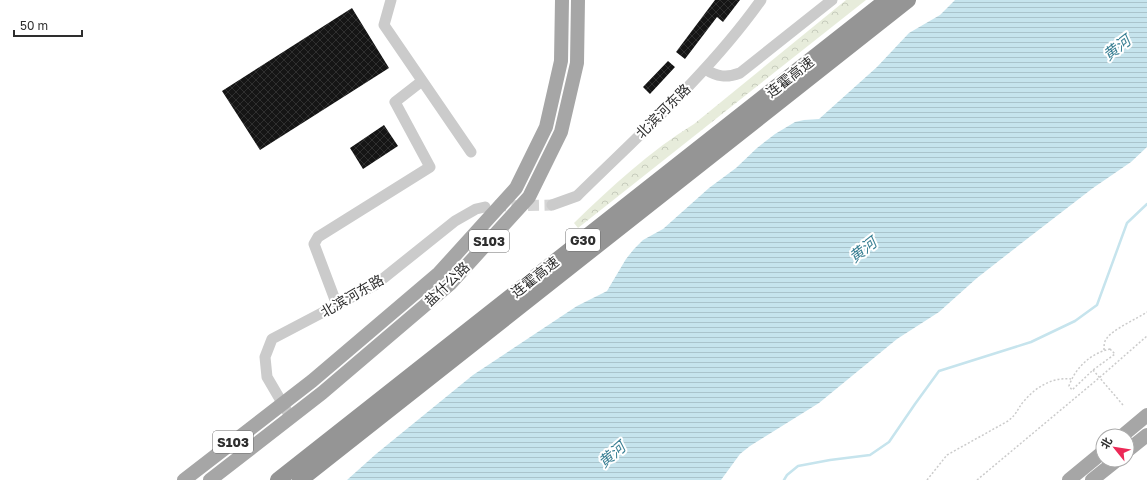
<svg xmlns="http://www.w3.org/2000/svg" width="1147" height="480" viewBox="0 0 1147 480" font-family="'Golos Text','Noto Sans SC',sans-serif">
<defs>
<pattern id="forest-crowns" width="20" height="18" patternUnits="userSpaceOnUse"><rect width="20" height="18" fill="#e7ecdb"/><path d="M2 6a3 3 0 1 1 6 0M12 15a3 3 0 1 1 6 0" fill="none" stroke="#c6cbbc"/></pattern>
<pattern id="water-rules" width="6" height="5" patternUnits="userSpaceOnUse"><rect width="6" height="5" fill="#c6e4ed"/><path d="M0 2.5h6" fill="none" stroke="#aac4cc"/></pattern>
<pattern id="building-cross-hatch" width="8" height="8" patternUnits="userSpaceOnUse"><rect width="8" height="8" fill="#151515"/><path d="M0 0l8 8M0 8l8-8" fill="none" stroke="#2f2f2f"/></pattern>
</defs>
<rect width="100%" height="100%" fill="#fff"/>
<path fill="url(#forest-crowns)" d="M846 0H866L578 228 574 223C611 187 650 151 694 124Z"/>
<path fill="url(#water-rules)" d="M955 0H1147V147L1131 162 1093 188 1023 242 977 278 939 312 897 339 819 403 750 446 740 454 721 480H347L376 454 473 375 577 306 607 291 626 259 634 249 643 240 663 229 709 188 736 168 757 148 775 134 795 122 804 120 819 119 877 67 909 33 940 15Z"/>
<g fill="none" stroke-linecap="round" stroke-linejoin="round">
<path stroke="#c6e4ed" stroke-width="2.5" d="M784 480 787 475 798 466 830 460 870 455 889 442 915 404 939 371 1031 342 1075 321 1097 305 1127 223 1147 204"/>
</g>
<path fill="url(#building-cross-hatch)" d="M715 0H740L723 22 717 17 685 59 676 52Z
M352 8 389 68 260 150 222 91Z
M668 61 675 67 650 94 643 87Z
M384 125 398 146 363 169 350 148Z"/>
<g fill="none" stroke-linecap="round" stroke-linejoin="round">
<path stroke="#d5d5d5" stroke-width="11" stroke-dasharray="11 5.5" stroke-linecap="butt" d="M495 206 552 205"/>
<path stroke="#cbcbcb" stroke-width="1.5" stroke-dasharray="2 2" stroke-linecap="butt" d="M1110 349 1115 354 1093 370 1072 390 1069 386C1075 368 1091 353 1110 349Z
M1104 350C1104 346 1104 341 1107 338 1112 330 1138 318 1147 312
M1093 370 1123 405
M927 480 947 455 1008 421C1018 413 1017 409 1024 401 1036 387 1052 377 1071 379
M977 480 1099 378 1147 336"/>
<path stroke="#cbcbcb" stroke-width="11" d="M391 0 384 25 471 152
M705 69C717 77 727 78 740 73L832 0
M552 205 577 196C640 134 710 72 761 0
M337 305 314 244 318 237 430 167 395 102 422 81
M291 418 267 377 265 357 272 339 375 285 455 221 476 209 485 207"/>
<path stroke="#a6a6a6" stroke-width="14" d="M1122 436 1147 415
M1127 451 1147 435
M184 480 312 381 439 273 516 188 546 127 561 61 562 0
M210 480 322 393 450 284 529 197 561 132 577 63 578 0
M1069 480 1103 452
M1092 480 1117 460"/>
<path stroke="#959595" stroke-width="16" d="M278 480 887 0
M300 480 908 0"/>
</g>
<g text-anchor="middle" stroke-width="4" stroke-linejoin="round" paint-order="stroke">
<g fill="#fff" stroke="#6d6d6d" stroke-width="1">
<rect x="566" y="229" width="34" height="22" rx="3"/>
<rect x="469" y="230" width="40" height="22" rx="3"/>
<rect x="213" y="431" width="40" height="22" rx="3"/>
</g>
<g font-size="13" font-weight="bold" fill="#2e2e2e">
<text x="583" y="245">G30</text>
<text x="489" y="246">S103</text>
<text x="233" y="447">S103</text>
</g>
<g font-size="14" fill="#2e2e2e" stroke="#fff">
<text transform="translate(790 77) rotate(-38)" y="5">连霍高速</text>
<text transform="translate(663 111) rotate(-45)" y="5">北滨河东路</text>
<text transform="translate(535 277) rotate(-38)" y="5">连霍高速</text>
<text transform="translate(447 284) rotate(-44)" y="5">盐什公路</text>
<text transform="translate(352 296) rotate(-30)" y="5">北滨河东路</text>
</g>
<g font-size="15" font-style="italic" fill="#397f93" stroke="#fff">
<text transform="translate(1117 48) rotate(-38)" y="5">黄河</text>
<text transform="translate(863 250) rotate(-38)" y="5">黄河</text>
<text transform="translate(612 455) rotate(-41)" y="5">黄河</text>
</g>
</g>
<g transform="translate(1115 448) rotate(300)"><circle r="19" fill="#ffffff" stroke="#ababab"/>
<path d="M0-3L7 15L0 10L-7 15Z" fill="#ec2957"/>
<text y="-6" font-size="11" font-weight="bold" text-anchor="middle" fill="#2e2e2e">北</text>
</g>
<path d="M14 30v6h68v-6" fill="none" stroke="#2e2e2e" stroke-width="2"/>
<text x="20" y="30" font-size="12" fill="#2e2e2e" stroke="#ffffff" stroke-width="3" paint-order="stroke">50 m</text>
</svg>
